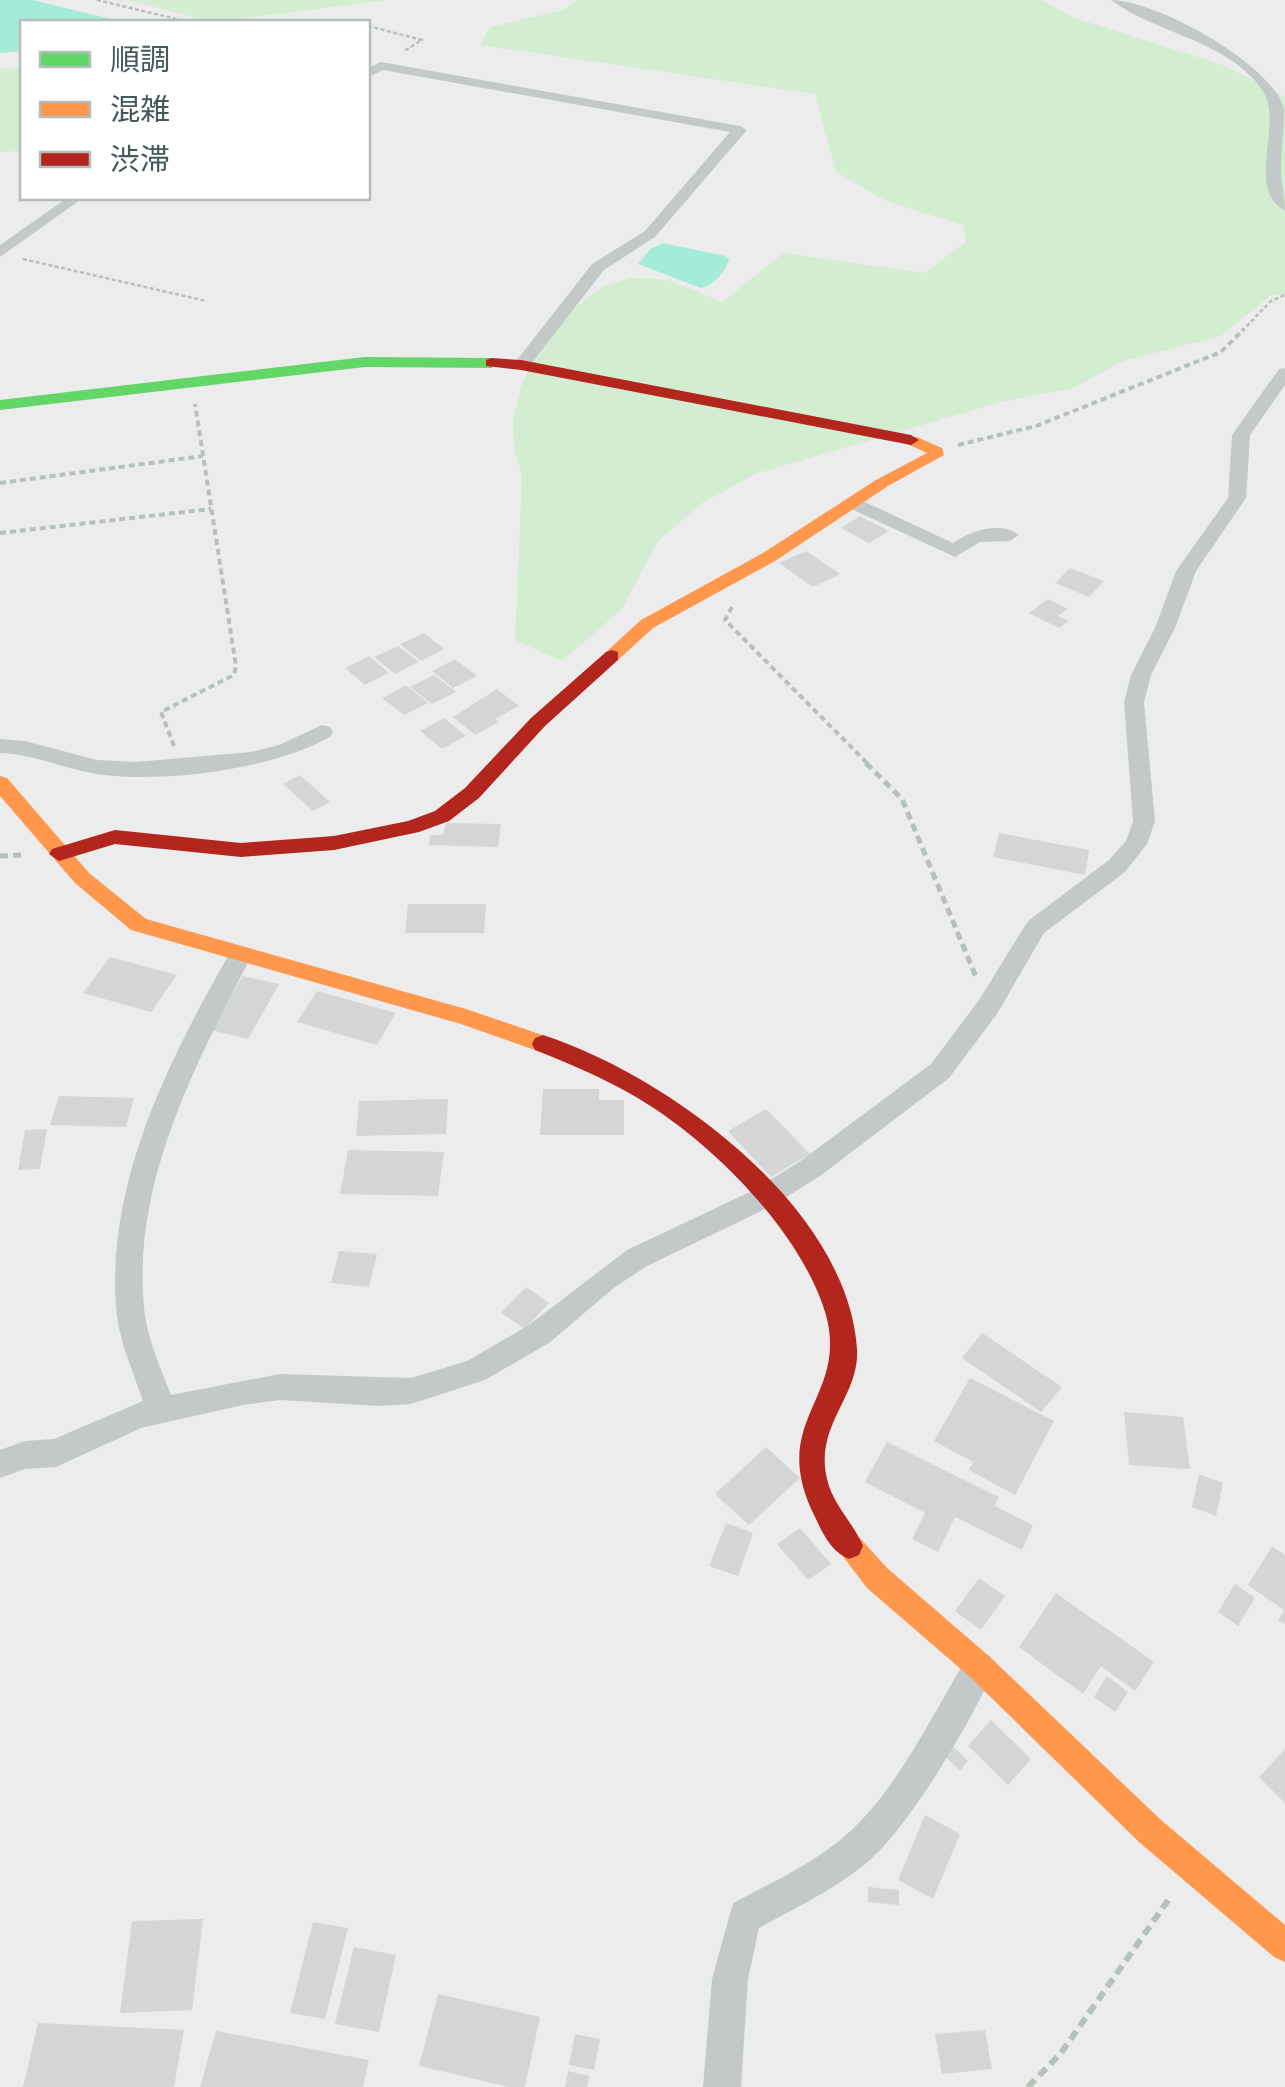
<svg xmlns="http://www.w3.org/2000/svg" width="1285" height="2087" viewBox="0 0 1285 2087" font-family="Karla,'Noto Sans JP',sans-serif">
<rect width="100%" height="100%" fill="#edeced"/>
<path fill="#d3edd0" d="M127 0H387L212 22Z
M576 0H1042L1072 17 1223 65 1285 97V295H1271L1221 336 1123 361 1073 388 1001 402 755 474 702 503 658 541 622 609 562 661 515 640 522 475 514 449 513 416 524 379 546 331 603 286 631 278 668 280 723 302 783 253 924 273 966 242 963 225 886 201 836 172 815 94 480 45 490 27 564 10Z
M0 68 22 69V151L0 152Z"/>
<path fill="#a4ebd8" d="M0 0H33L123 22H22V51L0 53Z
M663 243 725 256 729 259C726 271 713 286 701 288L638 264 650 249Z"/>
<path fill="#d4d5d6" d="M860 516 889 531 869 543 841 528Z
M806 551 840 574 813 587 779 563Z
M1070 568 1104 581 1089 597 1055 583Z
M1048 599 1068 609 1058 616 1069 621 1059 628 1029 613Z
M424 633 444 649 421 661 400 644Z
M398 646 419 662 395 674 374 657Z
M369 656 389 673 365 685 345 668Z
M455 659 477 676 453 688 432 671Z
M434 675 456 692 432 704 410 687Z
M406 685 428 703 404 715 382 698Z
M497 689 519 706 495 719 499 722 475 735 453 717Z
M444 718 466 736 442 749 420 731Z
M300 775 330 802 313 811 283 784Z
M446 823 501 824 498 847 429 845 430 835H443Z
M999 833 1089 850 1085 875 993 857Z
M408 904H486L484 933H405Z
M110 957 177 975 151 1012 83 993Z
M243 976 279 984 248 1039 211 1030Z
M317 991 396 1013 377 1045 297 1022Z
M543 1089H599V1100H624V1135H540Z
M59 1096 134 1098 126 1127 50 1125Z
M448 1099 446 1134 356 1136 359 1101Z
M766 1109 810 1154 771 1177 728 1131Z
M47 1129 40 1169 18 1170 25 1130Z
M348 1150 444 1152 438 1196 340 1194Z
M339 1251 377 1254 369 1287 331 1283Z
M526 1287 549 1303 525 1329 501 1313Z
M982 1333 1062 1387 1041 1412 962 1358Z
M970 1378 1054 1421 1015 1495 969 1470 973 1462 934 1441Z
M1124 1412 1183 1417 1190 1469 1129 1465Z
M887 1442 999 1497 995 1506 1033 1525 1022 1550 955 1517 938 1552 912 1539 925 1513 865 1482Z
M766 1447 800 1478 749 1525 715 1494Z
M1199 1474 1223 1483 1216 1516 1192 1507Z
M726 1523 753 1533 738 1576 709 1566Z
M800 1528 831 1564 808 1580 777 1544Z
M1272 1546 1285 1555V1624L1278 1620 1284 1610 1248 1585Z
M979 1578 1005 1596 981 1630 955 1611Z
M1235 1584 1255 1598 1238 1626 1218 1612Z
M1056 1593 1154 1662 1135 1691 1101 1666 1083 1694 1019 1647Z
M1107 1676 1128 1692 1115 1712 1094 1697Z
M991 1720 1031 1759 1008 1785 968 1746Z
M951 1744 968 1761 960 1771 942 1753Z
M1285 1749V1803L1259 1777Z
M925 1815 960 1834 933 1899 898 1880Z
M868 1887 899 1890V1905L868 1902Z
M203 1919 192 2010 120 2013 132 1921Z
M313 1922 348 1928 325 2019 290 2013Z
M354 1947 396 1955 379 2032 335 2024Z
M438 1994 540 2017 525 2087H509L419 2066Z
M38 2023 184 2030 174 2087H23Z
M985 2030 992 2069 942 2074 935 2034Z
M216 2031 369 2060 363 2087H200Z
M575 2034 600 2039 594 2070 569 2065Z
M568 2071 589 2076 587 2087H565Z"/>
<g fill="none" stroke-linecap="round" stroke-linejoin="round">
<path stroke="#b4c2b7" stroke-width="2.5" stroke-dasharray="4 2.5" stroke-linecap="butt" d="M97 0 189 22
M368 26 422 40 404 51
M23 259 206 301
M1242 331 1271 301 1285 295"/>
<path stroke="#b4c2b7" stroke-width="4" stroke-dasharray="6 4" stroke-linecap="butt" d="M958 445 1036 426 1221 352 1244 329
M0 483 203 456
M0 533 211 509
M732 607 725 620 869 765
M174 746 161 712 234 675 236 666 195 404"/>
<path stroke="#b4c2b7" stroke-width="5" stroke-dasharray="8 5" stroke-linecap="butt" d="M866 763 902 799 976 977
M0 856 22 855"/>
<path stroke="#b4c2b7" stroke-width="6" stroke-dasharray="10 6" stroke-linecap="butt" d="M1028 2087 1061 2053 1169 1899"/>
<path fill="#c3c9c9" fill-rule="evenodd" d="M1111 0C1155 0 1272 63 1284 109 1285 127 1281 146 1281 164 1280 180 1285 195 1285 210 1245 191 1283 125 1264 93 1232 41 1156 34 1111 0Z
M381 62 740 126 747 130 655 237 604 270 527 369 521 370 513 365 592 264 645 231 730 132 383 70 368 77V68Z
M67 198H83L0 257V245Z
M1285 368V385L1250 435 1246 498 1196 571 1175 628 1151 675 1144 702 1155 821 1147 844 1125 872 1044 933 997 1014 949 1078 820 1176 772 1206 647 1266 615 1287 549 1343 485 1380 411 1404 378 1406 280 1400 243 1405 141 1428 56 1467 25 1469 0 1478V1450L25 1441 54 1439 143 1401C133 1371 118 1339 116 1306 107 1179 171 1056 232 949L240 946 252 955C196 1063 132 1182 144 1308 147 1338 160 1367 171 1395L280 1374 411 1378 467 1361 529 1325 627 1250 754 1190 802 1160 931 1064 979 1000 1028 921 1109 860 1126 841 1133 821 1124 702 1131 675 1155 628 1176 571 1228 498 1232 435 1279 369Z
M852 496 953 543C971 530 1001 521 1019 535L1010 541 980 542 955 557 845 506 843 502Z
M322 725 330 727 333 732 330 737C274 769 161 784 97 774 64 769 34 754 0 753V739L25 741 97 760 136 762 251 752 279 745Z
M979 1651 990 1656 995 1667C975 1716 910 1825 870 1860 838 1888 797 1907 759 1928L748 1979 741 2087H703L712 1979 733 1903C771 1883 813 1864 846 1835 897 1791 933 1713 968 1656Z"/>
<path fill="#63d668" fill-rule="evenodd" d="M365 357 491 358 499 363 491 368 365 367 0 410V400Z"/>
<path fill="#ff974d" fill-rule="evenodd" d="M905 437H917L942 448 944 455 888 486 775 561 653 628 618 660H606V652L641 620 763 553 876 480 927 453 905 443Z
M0 776 7 778 89 873 146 919 466 1009 551 1038 554 1044 551 1050 543 1053 461 1024 131 930 75 883 0 796Z
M849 1533 859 1537 887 1568 990 1657 1161 1820 1285 1925V1962L1274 1957 1139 1842 970 1677 867 1588 835 1546 839 1537Z"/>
<path fill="#b3261e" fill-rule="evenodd" d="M491 358 521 360 911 435 919 440 911 445 521 370 486 366V360Z
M612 650 618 652V660L545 726 479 798 449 821 419 832 334 850 241 857 115 844 59 861 49 854 52 849 115 830 241 843 334 836 408 821 435 811 465 788 531 718 606 652Z
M543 1035C667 1075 848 1207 857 1349 860 1396 814 1425 827 1479 833 1505 853 1522 863 1546L859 1555 849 1559C833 1553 823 1535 816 1519 765 1420 849 1400 826 1315 803 1236 720 1151 652 1107 616 1083 575 1066 535 1050L532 1044 535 1038Z"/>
</g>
<rect x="20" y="20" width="350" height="180" fill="#ffffff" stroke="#b4bdbd" stroke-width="2.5"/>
<rect x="40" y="52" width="50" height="15" fill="#63d668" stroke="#b4bdbd" stroke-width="2.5"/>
<text x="110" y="70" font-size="30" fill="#445959">順調</text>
<rect x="40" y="102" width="50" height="15" fill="#ff974d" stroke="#b4bdbd" stroke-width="2.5"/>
<text x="110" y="120" font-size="30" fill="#445959">混雑</text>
<rect x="40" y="152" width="50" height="15" fill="#b3261e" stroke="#b4bdbd" stroke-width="2.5"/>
<text x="110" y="170" font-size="30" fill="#445959">渋滞</text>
</svg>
